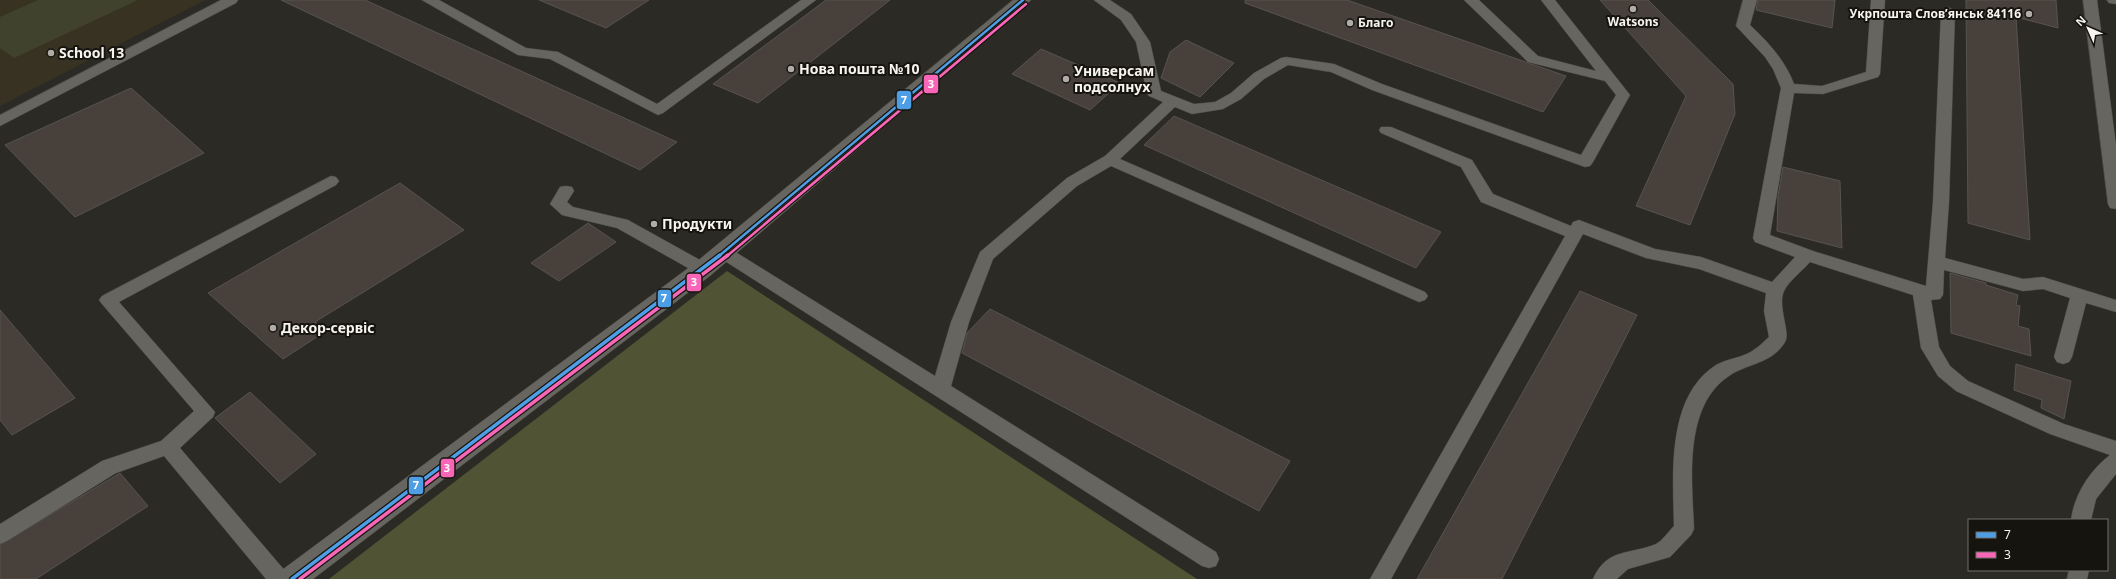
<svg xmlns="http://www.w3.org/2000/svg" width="2116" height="579" viewBox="0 0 2116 579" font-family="'Noto Sans',sans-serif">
<rect width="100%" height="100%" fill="#2c2a24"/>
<path fill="#373222" d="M0 0H205L0 106Z"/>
<path fill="#40422d" d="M38 0H138L14 58 0 48V17Z"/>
<path fill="#505434" d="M727 271 1197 579H329Z"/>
<path fill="#48413b" stroke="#57534f" d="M281 0H365L677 142 640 170Z
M539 0H649L606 28Z
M826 0H890L758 103 713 84Z
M1245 0H1347L1566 76 1543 112 1245 3Z
M1600 0H1648L1733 84 1735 114 1690 225 1636 206 1686 96Z
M1758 0H1835L1832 28 1756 10Z
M1966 0H2056L2058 28 2016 17 2030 240 1968 223Z
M1186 40 1234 63 1200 97 1161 78 1170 52Z
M1041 49 1120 83 1090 110 1012 74Z
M131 88 204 153 75 217 5 145Z
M1174 116 1441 232 1416 268 1144 145Z
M1783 167 1840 181 1842 248 1777 231 1778 196Z
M400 183 464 230 315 322 326 331 283 359 208 293Z
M588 223 616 242 559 281 531 263Z
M1950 273 1986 283V285L2018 295 2016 305 2020 306 2018 326 2029 329 2031 356 1951 333Z
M1580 291 1637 315 1502 579H1417Z
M990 309 1290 461 1259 511 962 353 967 333Z
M0 310 75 398 12 435 0 420Z
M2016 364 2071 381 2064 419 2041 408 2042 400 2014 390Z
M250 392 316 454 280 483 215 418Z
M120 473 148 506 36 579H0V545Z"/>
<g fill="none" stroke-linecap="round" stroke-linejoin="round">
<g stroke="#494843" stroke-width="1">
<path id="service" d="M221 0H238L236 3 0 126V115Z
M422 0H439L526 48 558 52 657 104 801 0H816L663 113 658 115 550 59 518 55Z
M1094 0H1110L1131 14 1150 42 1161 91 1194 104 1215 102 1231 93 1254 73 1281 58 1286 57 1334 64 1382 84 1581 155 1616 95 1605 81 1528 62 1464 0H1479L1538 56 1596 71 1541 0H1555L1630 95 1593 162 1590 166 1585 167 1372 90 1331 72 1288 65 1264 79 1241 99 1223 109 1192 114 1175 107 1120 159 1425 292 1428 296 1425 300 1419 302 1111 166 1077 186 993 259 969 322 951 386 1216 552 1219 559 1216 566 1209 568 1202 566 717 256 715 252 717 248 723 246 729 248 935 376 951 322 980 252 1067 178 1105 156 1163 102 1149 96 1147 93 1136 42 1121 20Z
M1743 0H1757L1750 25C1768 42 1785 60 1794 84L1822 86 1866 72 1871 0H1885L1880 74 1878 77 1823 94 1794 93 1770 235 1813 251 1926 286 1933 202 1941 11 1948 7 1955 11 1949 202 1945 258 2023 279 2043 277 2116 300V312L2086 303 2072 357 2069 362 2063 364 2057 362 2054 357 2070 298 2043 289 2023 291 1944 270 1943 295 1940 299 1931 300 1939 347 1950 366 1968 381 2064 424 2116 441V474L2096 499 2091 520H2071C2074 495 2090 470 2110 455L2050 434 1956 391 1938 376 1921 348 1913 295 1810 262C1803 270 1788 282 1784 291 1777 306 1791 333 1785 342 1772 364 1748 363 1729 376 1683 406 1692 481 1694 529L1691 535 1670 557 1628 569 1617 579H1593C1607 547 1631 555 1656 544 1662 541 1669 531 1674 526 1673 475 1666 397 1716 365 1728 358 1744 358 1755 349 1760 346 1764 341 1769 337L1764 311 1766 293 1699 269 1646 258 1583 234 1391 579H1370L1565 236 1481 202 1461 167 1381 133 1379 130 1381 127H1391L1472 160 1493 194 1571 226 1573 222 1579 220 1655 249 1701 257 1772 282 1795 257 1755 242 1753 238 1781 88 1773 69 1765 57 1736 26Z
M2083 0H2097L2116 145V209L2110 208 2108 204Z
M2107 0H2116V4L2109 3Z
M331 176 336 177 339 181 336 185 119 302 215 412 213 417 180 448 286 572 289 579H266L164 456 116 473 7 541 0 544V524L102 461 161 441 194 411 102 304 99 300 102 296Z
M566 186 572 187 574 191 567 202 573 207 628 220 709 265 711 269 709 273 703 275 697 273 617 228 562 215 550 204 560 187Z
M2069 570H2089L2087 579H2067Z"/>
</g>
<g stroke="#494843" stroke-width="1">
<path id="tertiary" d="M1013 0H1031L711 275 313 579H278L282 570 695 263Z"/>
</g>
<use href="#service" fill="#676560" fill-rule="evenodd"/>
<use href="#tertiary" fill="#676560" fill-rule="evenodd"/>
<g stroke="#16140f" stroke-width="5">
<path id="bus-1-far1" d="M719 256 1023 0"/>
</g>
<g stroke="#16140f" stroke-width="6">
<path id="bus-1" d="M292 579 720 255"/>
</g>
<g stroke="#16140f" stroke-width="5">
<path id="bus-2-far1" d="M727 256 1026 4"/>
</g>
<g stroke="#16140f" stroke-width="6">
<path id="bus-2" d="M300 579 728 255"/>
</g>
<use href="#bus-1-far1" stroke="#4d9ee5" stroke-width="2.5"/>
<use href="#bus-1" stroke="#4d9ee5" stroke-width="3.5"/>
<use href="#bus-2-far1" stroke="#fa66b7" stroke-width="2.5"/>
<use href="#bus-2" stroke="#fa66b7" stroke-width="3.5"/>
</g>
<g fill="#b0ada7" stroke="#16140f" stroke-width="1.5">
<circle cx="1633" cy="9" r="4"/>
<circle cx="2029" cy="14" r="4"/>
<circle cx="1350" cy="23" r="4"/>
<circle cx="51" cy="53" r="4"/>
<circle cx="791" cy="69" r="4"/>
<circle cx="1066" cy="79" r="4"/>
<circle cx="654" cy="224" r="4"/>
<circle cx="273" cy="328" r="4"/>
</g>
<g text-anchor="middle" stroke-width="4" stroke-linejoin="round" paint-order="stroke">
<g font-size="12" font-weight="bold" fill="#f7f4ed" stroke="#16140f" text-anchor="end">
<text x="2021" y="18">Укрпошта Слов’янськ 84116</text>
<text x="1633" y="26" text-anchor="middle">Watsons</text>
<text x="1358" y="27" text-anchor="start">Благо</text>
</g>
<g font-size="14" font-weight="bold" fill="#f7f4ed" stroke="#16140f" text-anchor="start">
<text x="59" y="58">School 13</text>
<text x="799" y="74">Нова пошта №10</text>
<text x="1074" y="76">Универсам<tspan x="1074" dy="16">подсолнух</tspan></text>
<text x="662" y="229">Продукти</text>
<text x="281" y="333">Декор-сервіс</text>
</g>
</g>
<g stroke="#16140f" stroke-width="1.5">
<rect x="923" y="74" width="16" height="20" rx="4" fill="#fa66b7"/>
<rect x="896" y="90" width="16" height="20" rx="4" fill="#4d9ee5"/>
<rect x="686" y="273" width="16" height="19" rx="4" fill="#fa66b7"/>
<rect x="657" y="289" width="15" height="19" rx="4" fill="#4d9ee5"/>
<rect x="440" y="458" width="15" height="20" rx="4" fill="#fa66b7"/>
<rect x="408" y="476" width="16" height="19" rx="4" fill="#4d9ee5"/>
</g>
<g font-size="11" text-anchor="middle" font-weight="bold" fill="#fff">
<text x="931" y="88">3</text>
<text x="904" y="104">7</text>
<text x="694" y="286">3</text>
<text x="664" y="302">7</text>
<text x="447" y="472">3</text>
<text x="416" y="489">7</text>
</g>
<rect x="1968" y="519" width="140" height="52" fill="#16140f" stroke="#706e68"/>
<rect x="1976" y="532" width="20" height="6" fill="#4d9ee5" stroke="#706e68"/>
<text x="2004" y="539" font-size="12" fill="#f7f4ed">7</text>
<rect x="1976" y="552" width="20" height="6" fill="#fa66b7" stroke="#706e68"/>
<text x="2004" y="559" font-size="12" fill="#f7f4ed">3</text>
<g transform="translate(2088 28) rotate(315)" stroke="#16140f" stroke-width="3" paint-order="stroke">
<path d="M0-3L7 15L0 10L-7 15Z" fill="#f7f4ed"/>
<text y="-6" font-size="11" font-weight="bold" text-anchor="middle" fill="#f7f4ed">N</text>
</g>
</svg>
